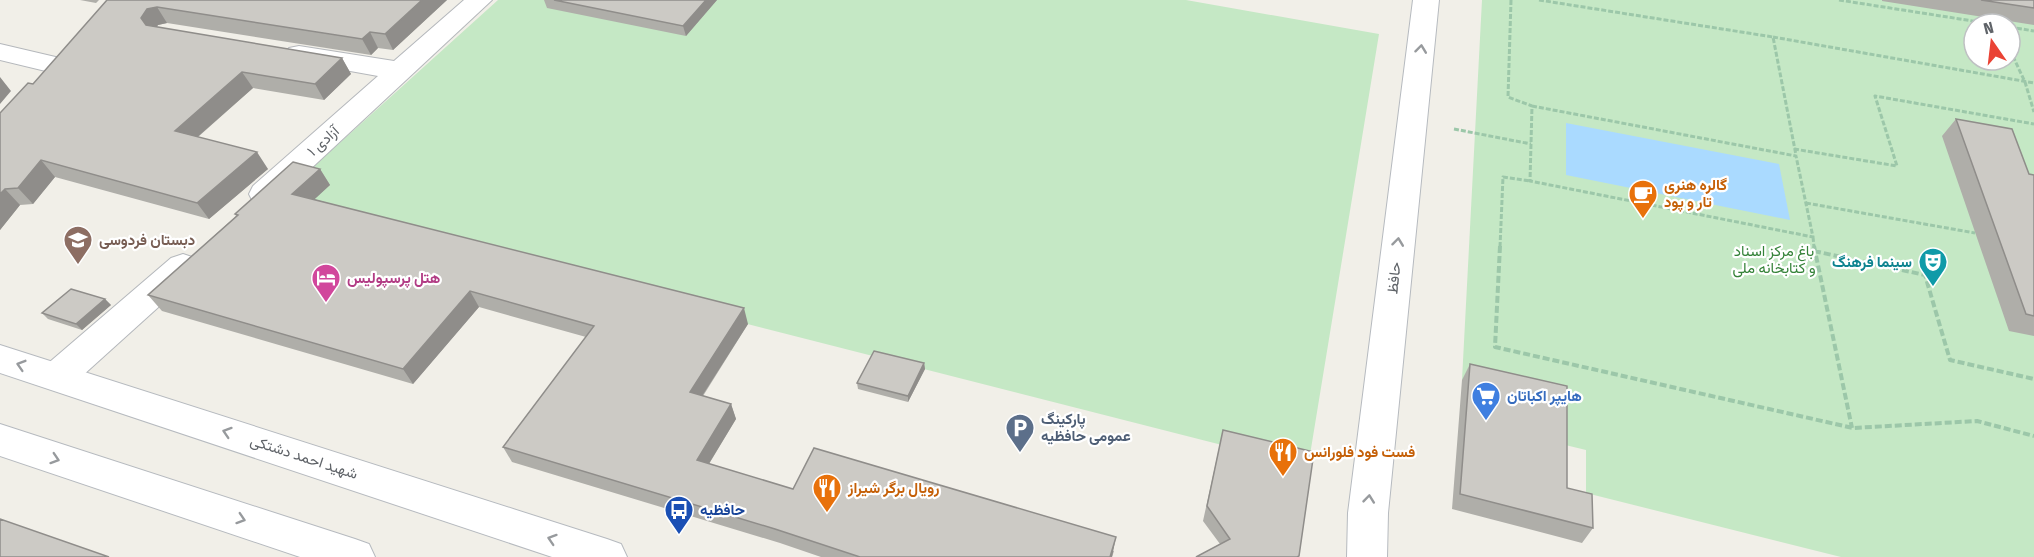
<svg xmlns="http://www.w3.org/2000/svg" width="2034" height="557" viewBox="0 0 2034 557" font-family="'Fira Sans Condensed',Vazirmatn,sans-serif">
<rect width="100%" height="100%" fill="#f1efe8"/>
<path fill="#c5e8c5" fill-rule="evenodd" d="M498 0H1186L1379 34 1308 467 273 203Z
M1482 0H2034V557H1841L1586 493V450L1557 443 1462 380ZM1974 24H2010V60H1974Z"/>
<path fill="#aadaff" d="M1566 123 1779 164 1790 220 1566 175Z"/>
<g fill="none" stroke-linecap="round" stroke-linejoin="round">
<g stroke="#b5b8bc" stroke-width="2">
<path id="street" d="M464 0H492L275 202 264 205 253 202 249 194 253 186 378 76 289 60 285 54 289 48 299 46 394 61Z
M0 44 64 59 68 65 64 71 54 73 0 60Z
M183 254 195 258 199 266 195 274 71 386 58 390 45 386 40 376 45 366 171 258Z"/>
</g>
<g stroke="#b6babf" stroke-width="2">
<path id="secondary" d="M1413 0H1439L1388 513 1387 557H1347L1348 513Z
M0 345 607 539 621 544 627 557H552L0 373Z
M0 424 355 539 369 544 375 557H300L0 456Z"/>
</g>
<path stroke="#9cc7a9" stroke-width="3" stroke-dasharray="5 2" stroke-linecap="butt" d="M1511 0 1508 97 1532 106
M1539 0 1773 37 1796 155
M1839 0 1992 24
M2010 27 2034 31
M1773 37 2034 83
M2010 50 2025 82 2034 112
M1532 106 1796 156 1813 237 1530 181Z
M1454 129 1531 144
M1794 149 1897 166 1875 96 2034 124
M1806 203 1975 233
M1813 237 1814 247
M1500 247 1503 177 1530 181"/>
<path stroke="#9cc7a9" stroke-width="4" stroke-dasharray="7 3" stroke-linecap="butt" d="M1500 246 1495 347 1853 428 1977 421 2034 436
M1814 246 1852 428
M1814 251 1925 275 1950 360 2034 379"/>
<use href="#street" fill="#fff" fill-rule="evenodd"/>
<use href="#secondary" fill="#fff" fill-rule="evenodd"/>
</g>
<path fill="#afaea9" d="M80 0H99L96 3Z
M107 0H447L393 50 378 48 371 55 167 23 158 25 156 27 342 58 351 74 324 100 253 88 198 137 268 169 209 219 55 177 33 204 20 205 0 230V113L33 84Z
M544 0H717L686 36 547 8Z
M1882 0H2034V25L1882 1Z
M1956 119 2029 174 2034 175V336L2009 331 1942 136Z
M320 169 330 185 314 199 748 324 703 396 731 404 736 419 709 464 793 489 1114 551 1112 557H821L780 543 512 462 503 447 586 337 479 307 413 384 162 311 148 295 236 216 235 214Z
M105 299 111 305 82 330 48 319 42 313Z
M924 363 925 369 908 402 858 389 857 383Z
M1470 364 1567 488 1593 528 1582 543 1452 509 1462 380Z
M1223 430 1314 452 1299 557H1196L1220 544 1203 521Z"/>
<path fill="#8f8d8a" d="M422 0H447L393 50 385 34Z
M706 0H717L686 36 683 26Z
M157 7 167 23 158 25 152 34 141 18 147 9Z
M370 32 378 48 371 55 362 39Z
M342 58 351 74 324 100 315 84Z
M242 72 253 88 186 147 175 131Z
M0 77 11 91 0 104Z
M257 152 268 169 209 219 197 203Z
M41 160 55 177 33 204 18 188Z
M320 169 330 185 303 210 292 194Z
M5 189 20 205 0 230V194Z
M470 291 479 307 413 384 403 369Z
M105 299 111 305 82 330 76 324Z
M744 308 748 324 695 407 690 392Z
M924 363 925 369 908 402V396Z
M731 404 736 419 702 475 697 460Z
M1116 537 1112 557H1110Z"/>
<path fill="#cccac5" stroke="#8f8d8a" stroke-width="1.5" d="M107 0H422L385 34 370 32 362 39 157 7 147 9 141 18 146 25 342 58 315 84 242 72 175 131 257 152 197 203 41 160 18 188 5 189 0 194V113L28 83 33 84Z
M554 0H706L683 26Z
M1981 0H2034V8Z
M1956 119 2012 129 2029 174 2034 175V316L2026 314Z
M293 162 320 169 292 194 744 308 690 392 731 404 697 460 793 489 814 448 1116 537 1110 557H860L775 529 503 447 594 326 470 291 403 369 148 295 238 215 235 214Z
M71 289 105 299 76 324 42 313Z
M874 351 924 363 908 396 857 383Z
M1470 364 1567 386V488L1592 494 1593 528 1460 494Z
M1223 430 1314 452 1299 556 1297 557H1196L1230 539 1207 506Z
M0 519 109 557H0Z"/>
<defs><path id="oneway-chevron" d="M-2-3.5L2.5 0L-2 3.5" fill="none" stroke-width="1.6" stroke-linecap="round" stroke-linejoin="round" transform="scale(1.5)"/></defs>
<g stroke="#979a9d">
<use href="#oneway-chevron" transform="translate(1421 49) rotate(-83)"/>
<use href="#oneway-chevron" transform="translate(1398 242) rotate(-83)"/>
<use href="#oneway-chevron" transform="translate(21 365) rotate(-163)"/>
<use href="#oneway-chevron" transform="translate(227 432) rotate(-162)"/>
<use href="#oneway-chevron" transform="translate(55 459) rotate(18)"/>
<use href="#oneway-chevron" transform="translate(1369 499) rotate(-84)"/>
<use href="#oneway-chevron" transform="translate(241 519) rotate(18)"/>
<use href="#oneway-chevron" transform="translate(552 539) rotate(-162)"/>
</g>
<defs>
<g id="cafe-pin" transform="scale(1.5)"><path d="M0 17L-7.5 6A9.5 9.5 0 1 1 7.5 6Z" fill="#e8710a" stroke="#fff"/><path d="M-5.5-4.5H6V0H3Q3 3.5 0 3.5H-2.5Q-5.5 3.5-5.5 0ZM3-3.2v2h1.7v-2ZM-6 4.5H4V6H-6Z" fill="#fff"/></g>
<g id="school-pin" transform="scale(1.5)"><path d="M0 17L-7.5 6A9.5 9.5 0 1 1 7.5 6Z" fill="#8d6e63" stroke="#fff"/><path d="M0-5L7-2L0 1L-7-2ZM-4 1L0 2.5L4 1V4Q0 6-4 4Z" fill="#fff"/></g>
<g id="theatre-pin" transform="scale(1.5)"><path d="M0 17L-7.5 6A9.5 9.5 0 1 1 7.5 6Z" fill="#0f9aa8" stroke="#fff"/><path d="M-5-5.5Q0-4 5-5.5V0Q5 5 0 6Q-5 5-5 0ZM-3.3-2.5H-1v1.5H-3.3ZM1-2.5H3.3v1.5H1ZM-2.8 1Q0 5.5 2.8 1Z" fill="#fff"/></g>
<g id="hotel-pin" transform="scale(1.5)"><path d="M0 17L-7.5 6A9.5 9.5 0 1 1 7.5 6Z" fill="#d1479c" stroke="#fff"/><path d="M-6-4.5h1.5V1H6V5H4.5V3h-9V5H-6ZM-4 0a1.8 1.8 0 1 1 3.6 0ZM.5 0V-2.5h3Q6-2.5 6 0Z" fill="#fff"/></g>
<g id="supermarket-pin" transform="scale(1.5)"><path d="M0 17L-7.5 6A9.5 9.5 0 1 1 7.5 6Z" fill="#3f7fe0" stroke="#fff"/><path d="M-6-5.5h2.5l.6 2H6L4.5 2H-2.5L-4.4-4H-6ZM-1.5 3.2a1.3 1.3 0 1 0 .1 0ZM3 3.2a1.3 1.3 0 1 0 .1 0Z" fill="#fff"/></g>
<g id="parking-pin" transform="scale(1.5)"><path d="M0 17L-7.5 6A9.5 9.5 0 1 1 7.5 6Z" fill="#5c6f8a" stroke="#fff"/><path d="M-3.5-5.5H1a3.5 3.5 0 0 1 0 7H-1V5.5H-3.5ZM-1-3.4V-.6H.8a1.4 1.4 0 0 0 0-2.8Z" fill="#fff"/></g>
<g id="restaurant-pin" transform="scale(1.5)"><path d="M0 17L-7.5 6A9.5 9.5 0 1 1 7.5 6Z" fill="#e8710a" stroke="#fff"/><path d="M-5-6h1v4h1v-4h1v4h1v-4h1v5L-1.5 .5V6h-2V.5L-5-1ZM5-6V6H3V1.5H1.5Q1.5-4 5-6Z" fill="#fff"/></g>
<g id="bus-pin" transform="scale(1.5)"><path d="M0 17L-7.5 6A9.5 9.5 0 1 1 7.5 6Z" fill="#1a4fb4" stroke="#fff"/><path d="M-5-6H5V4H4V6H2V4H-2V6H-4V4H-5ZM-3.5-4V0h7V-4ZM-3.5 1.2v1.5H-2V1.2ZM2 1.2v1.5H3.5V1.2Z" fill="#fff"/></g>
</defs>
<g fill-rule="evenodd">
<use href="#cafe-pin" x="1643" y="194"/>
<use href="#school-pin" x="78" y="240"/>
<use href="#theatre-pin" x="1933" y="262"/>
<use href="#hotel-pin" x="326" y="278"/>
<use href="#supermarket-pin" x="1486" y="396"/>
<use href="#parking-pin" x="1020" y="428"/>
<use href="#restaurant-pin" x="1283" y="452"/>
<use href="#restaurant-pin" x="827" y="488"/>
<use href="#bus-pin" x="679" y="510"/>
</g>
<g text-anchor="middle" stroke-width="4.5" stroke-linejoin="round" paint-order="stroke">
<g font-size="15" fill="#5f6368" stroke="#fff">
<text transform="translate(323 141) rotate(-42)" y="5">آزادی ۱</text>
<text transform="translate(1394 278) rotate(-84)" y="5">حافظ</text>
<text transform="translate(304 457) rotate(18)" y="5">شهید احمد دشتکی</text>
</g>
<g font-size="15" font-weight="bold" fill="#c56008" stroke="#fff" text-anchor="start">
<text x="1664" y="190">گالره هنری<tspan x="1664" dy="17">تار و پود</tspan></text>
<text x="1304" y="457">فست فود فلورانس</text>
<text x="848" y="493">رویال برگر شیراز</text>
</g>
<g font-size="15" font-weight="bold" fill="#785e54" stroke="#fff" text-anchor="start">
<text x="99" y="245">دبستان فردوسی</text>
</g>
<g font-size="15" fill="#348238" stroke="#fff">
<text x="1774" y="256">باغ مرکز اسناد<tspan x="1774" dy="17">و کتابخانه ملی</tspan></text>
</g>
<g font-size="15" font-weight="bold" fill="#0d838f" stroke="#fff" text-anchor="end">
<text x="1912" y="267">سینما فرهنگ</text>
</g>
<g font-size="15" font-weight="bold" fill="#b23c85" stroke="#fff" text-anchor="start">
<text x="347" y="283">هتل پرسپولیس</text>
</g>
<g font-size="15" font-weight="bold" fill="#366cbe" stroke="#fff" text-anchor="start">
<text x="1507" y="401">هایپر اکباتان</text>
</g>
<g font-size="15" font-weight="bold" fill="#4e5e75" stroke="#fff" text-anchor="start">
<text x="1041" y="424">پارکینگ<tspan x="1041" dy="17">عمومی حافظیه</tspan></text>
</g>
<g font-size="15" font-weight="bold" fill="#164399" stroke="#fff" text-anchor="start">
<text x="700" y="515">حافظیه</text>
</g>
</g>
<g transform="translate(1992 42) rotate(346)"><circle r="28" fill="#ffffff" stroke="#bfc1c3" stroke-width="1.5"/>
<path d="M0-4.5L10 22L0 15L-10 22Z" fill="#ea4335"/>
<text y="-9" font-size="16" font-weight="bold" text-anchor="middle" fill="#5f6368">N</text>
</g>
</svg>
